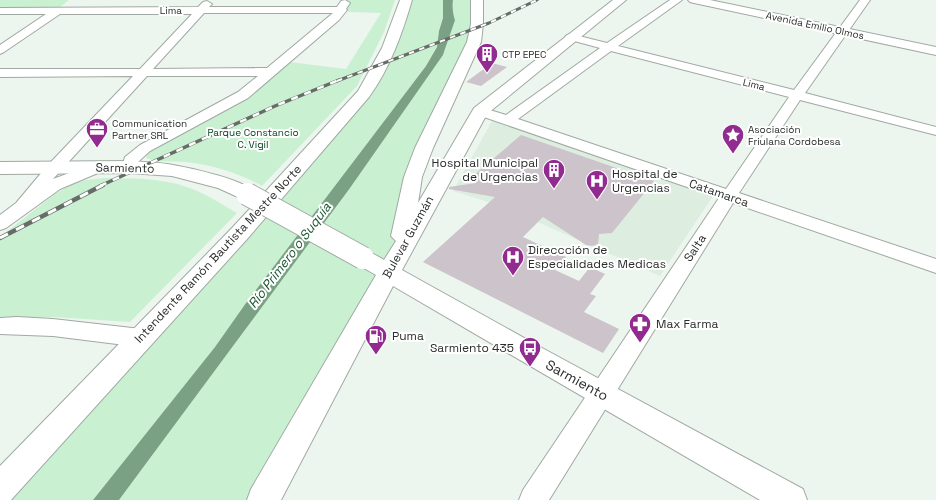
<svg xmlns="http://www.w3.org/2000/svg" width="936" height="500" viewBox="0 0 936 500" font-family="'Space Grotesk',sans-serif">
<rect width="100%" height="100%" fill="#ecf6ee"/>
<path fill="#ddeee0" d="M493 119 713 196 660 276 501 206 453 191Z"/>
<path fill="#caf0d2" d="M0 0H69L60 7H0Z
M346 0H395L384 32 357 86 262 186C239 173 212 165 186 162 174 161 157 163 146 158L148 153 231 105 289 62 346 69 381 13 350 12 342 10Z
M406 0H443V18L439 31 437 47 426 66 246 303 215 347 93 500H0V489L364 94Z
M453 0H477L479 19 424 148 399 255 263 500H119L350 188 443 55 446 48 452 24Z
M104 178C130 178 159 178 184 186 203 192 220 203 237 213L130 322 54 317 0 318V237L55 194 70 185 86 180Z"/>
<path fill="#7aa183" d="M443 0H453C452 5 453 16 455 20L443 55 350 188 119 500H93L215 347 246 303 426 66 437 47 439 31 443 18Z"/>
<path fill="#ccc3cb" d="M492 63 507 67 481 86 466 82Z
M521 135 654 181 612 233 599 234 598 244 592 246 586 245 543 217 523 237 566 257 555 270 579 281 590 267 605 274 590 294 596 296 584 312 619 329 603 353 423 262 495 197 449 189V187L476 183 473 176Z"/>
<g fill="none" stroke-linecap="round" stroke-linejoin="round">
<g stroke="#a0a9a2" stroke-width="2">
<path id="minor" d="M345 0 350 3 346 9 347 10 339 20 248 98 150 151 139 161 136 170 130 172 124 170 122 167 125 157 140 145 238 92 258 76H147L53 179 99 162 105 164 107 167 105 170 60 189 6 228 0 230V215L16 203 48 165 133 76 0 77V69H140L192 14H60L4 52 0 54V45L46 14H0V8L198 7 203 2 207 1 212 4 209 7H337L341 1ZM204 13H333L267 68 153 69Z
M670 0H682L618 46 794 90 860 0H870L805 93 936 127V135L800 100 739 193 936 259V273L733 203 549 500H519L523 490 719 198 475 114 473 111 475 108 480 107 506 115 600 48 567 39 565 37 567 35 571 34 607 43ZM611 51 789 97 726 189 518 119Z
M17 317 53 319 141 329 149 332 152 338 149 344 141 347 53 336 0 334V318Z"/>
</g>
<g stroke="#a0a9a2" stroke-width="2">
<path id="major" d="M400 0H412C402 34 390 68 369 97L248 238 11 500H0V466L232 228 358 91 382 48Z
M471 0H483V24L481 42 433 148 422 177 418 203 474 108 613 0H626L487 114 402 270 544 349 803 489 807 500H760L393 286 281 500H247L251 489 376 275 355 263 352 258 355 253C367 249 374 254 384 260L396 241 391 236 404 177 415 148 467 42 471 24Z
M688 0H710L936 47V55L694 3 690 2Z
M130 161C144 162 159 162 173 165 191 168 247 180 257 194L254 198 247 200 240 198 218 188 172 176 130 173 0 174V162Z"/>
</g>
<use href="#minor" fill="#fff" fill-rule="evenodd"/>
<use href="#major" fill="#fff" fill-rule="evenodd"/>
<g stroke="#666c67" stroke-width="3">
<path id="rail-far2" d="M337 81 489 23 537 0"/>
</g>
<g stroke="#666c67" stroke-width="3.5">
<path id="rail-far1" d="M100 186 275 106 339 80"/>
</g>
<g stroke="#666c67" stroke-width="4.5">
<path id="rail" d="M0 238 103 185"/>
</g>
<use href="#rail-far2" stroke="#fff" stroke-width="2" stroke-dasharray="5.5" stroke-linecap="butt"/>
<use href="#rail-far1" stroke="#fff" stroke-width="2.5" stroke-dasharray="7" stroke-linecap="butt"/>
<use href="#rail" stroke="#fff" stroke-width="3" stroke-dasharray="9" stroke-linecap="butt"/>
<g stroke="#a0a9a2" stroke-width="24" stroke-linecap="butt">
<path id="major-bridge" d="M247 194 363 258"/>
</g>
<use href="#major-bridge" stroke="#fff" stroke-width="22"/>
</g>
<defs>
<g id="building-pin" transform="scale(1.15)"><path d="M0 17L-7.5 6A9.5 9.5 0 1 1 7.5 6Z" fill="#922b90" stroke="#fff"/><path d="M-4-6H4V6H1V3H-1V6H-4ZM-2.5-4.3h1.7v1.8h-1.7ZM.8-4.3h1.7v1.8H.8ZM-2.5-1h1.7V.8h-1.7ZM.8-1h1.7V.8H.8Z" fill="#fff"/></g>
<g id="office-pin" transform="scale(1.15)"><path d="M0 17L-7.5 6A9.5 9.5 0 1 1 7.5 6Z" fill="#922b90" stroke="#fff"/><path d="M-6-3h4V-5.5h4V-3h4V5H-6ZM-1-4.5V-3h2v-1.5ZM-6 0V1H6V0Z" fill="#fff"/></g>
<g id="sight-pin" transform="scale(1.15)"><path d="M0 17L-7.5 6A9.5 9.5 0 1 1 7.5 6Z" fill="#922b90" stroke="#fff"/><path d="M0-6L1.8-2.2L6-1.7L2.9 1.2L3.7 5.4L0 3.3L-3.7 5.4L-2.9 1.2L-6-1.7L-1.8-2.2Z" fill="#fff"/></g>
<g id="hospital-pin" transform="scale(1.15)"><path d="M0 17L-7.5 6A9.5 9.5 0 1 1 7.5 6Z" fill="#922b90" stroke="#fff"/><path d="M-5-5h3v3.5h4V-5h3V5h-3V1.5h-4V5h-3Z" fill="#fff"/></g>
<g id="pharmacy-pin" transform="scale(1.15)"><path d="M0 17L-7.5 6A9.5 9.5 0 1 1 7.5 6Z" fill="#922b90" stroke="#fff"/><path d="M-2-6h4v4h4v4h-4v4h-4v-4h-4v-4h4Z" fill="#fff"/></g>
<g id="fuel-pin" transform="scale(1.15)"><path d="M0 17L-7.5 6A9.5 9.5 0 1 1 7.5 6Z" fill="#922b90" stroke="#fff"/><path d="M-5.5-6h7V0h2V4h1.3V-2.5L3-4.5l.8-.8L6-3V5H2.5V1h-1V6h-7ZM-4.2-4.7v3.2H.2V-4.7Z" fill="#fff"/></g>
<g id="bus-pin" transform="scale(1.15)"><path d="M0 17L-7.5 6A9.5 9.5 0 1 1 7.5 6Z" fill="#922b90" stroke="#fff"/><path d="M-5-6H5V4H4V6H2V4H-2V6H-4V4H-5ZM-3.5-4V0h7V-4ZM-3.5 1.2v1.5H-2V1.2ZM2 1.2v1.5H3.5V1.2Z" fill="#fff"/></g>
</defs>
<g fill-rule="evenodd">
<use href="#building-pin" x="487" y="54"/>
<use href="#office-pin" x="97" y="129"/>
<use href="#sight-pin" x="733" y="135"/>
<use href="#building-pin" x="554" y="170"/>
<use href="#hospital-pin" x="597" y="181"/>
<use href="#hospital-pin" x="513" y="257"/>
<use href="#pharmacy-pin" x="640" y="324"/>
<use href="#fuel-pin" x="376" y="336"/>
<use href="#bus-pin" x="530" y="348"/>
</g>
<g text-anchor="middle" stroke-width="4" stroke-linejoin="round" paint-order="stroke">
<g font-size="10" fill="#292d2a" stroke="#fff">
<text x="171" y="14">Lima</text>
<text transform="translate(815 25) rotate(12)" y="4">Avenida Emilio Olmos</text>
<text transform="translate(754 84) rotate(14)" y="4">Lima</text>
</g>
<g font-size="10" fill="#292d2a" stroke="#fff" text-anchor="start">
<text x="502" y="58">CTP EPEC</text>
<text x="112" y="127">Communication<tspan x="112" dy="12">Partner SRL</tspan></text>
<text x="748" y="133">Asociación<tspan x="748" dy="12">Friulana Cordobesa</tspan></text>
</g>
<g font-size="10" fill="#00451e" stroke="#fff">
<text x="253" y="136">Parque Constancio<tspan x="253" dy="12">C. Vigil</tspan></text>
</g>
<g font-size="12" fill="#292d2a" stroke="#fff" text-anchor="start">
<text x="538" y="167" text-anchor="end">Hospital Municipal<tspan x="538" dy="14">de Urgencias</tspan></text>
<text x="612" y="178">Hospital de<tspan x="612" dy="14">Urgencias</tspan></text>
<text x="528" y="254">Direccción de<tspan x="528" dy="14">Especialidades Medicas</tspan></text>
<text x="656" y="328">Max Farma</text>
<text x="392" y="340">Puma</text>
<text x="514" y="352" text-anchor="end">Sarmiento 435</text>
</g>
<g font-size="12" fill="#292d2a" stroke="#fff">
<text transform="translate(125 168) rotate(1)" y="4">Sarmiento</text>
<text transform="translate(719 193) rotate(19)" y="4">Catamarca</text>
<text transform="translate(408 237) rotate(-61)" y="4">Bulevar Guzmán</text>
<text transform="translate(695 248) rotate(-57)" y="4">Salta</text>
<text transform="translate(218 254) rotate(-47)" y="4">Intendente Ramón Bautista Mestre Norte</text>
</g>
<g font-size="13" font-style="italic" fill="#18562e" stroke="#fff">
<text transform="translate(289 255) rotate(-53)" y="5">Río Primero o Suquía</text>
</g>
<g font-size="14" fill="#292d2a" stroke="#fff">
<text transform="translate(577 380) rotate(29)" y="5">Sarmiento</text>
</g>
</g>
</svg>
